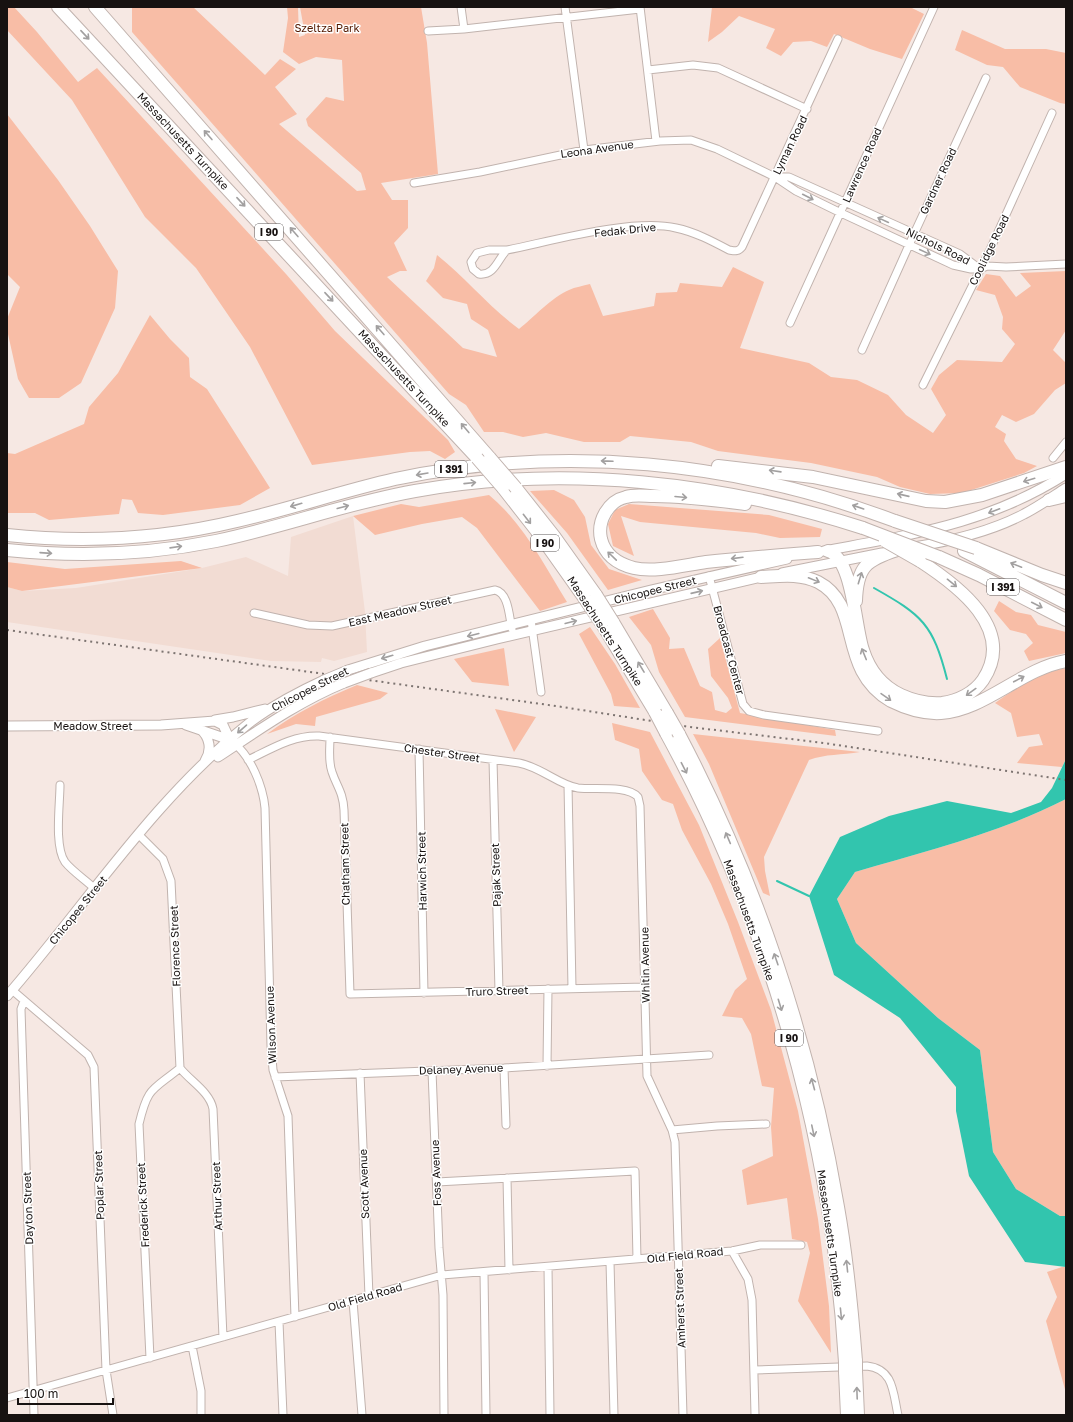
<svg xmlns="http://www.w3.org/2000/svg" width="1073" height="1422" viewBox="0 0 1073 1422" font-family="'Golos Text',sans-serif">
<rect width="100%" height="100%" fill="#f6e8e3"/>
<path fill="#f2dcd3" d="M353 516 365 612 367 652 334 661 322 658 321 662 271 661 7 622V587L22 591 76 588 202 568 246 557 288 576 291 537Z"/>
<path fill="#f8bda6" d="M7 7H14L37 32 78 82 97 68 286 274 335 331 448 440 455 452 445 459 430 451 410 452 312 465 250 347 196 268 145 217 72 100 7 30Z
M132 7H193L265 75 280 59 296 69 275 87 297 114 279 124 357 191 366 190 361 173 308 126 306 119 326 97 344 101 342 60 316 57 299 64 283 52 288 18 287 7H298L299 37 305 35 300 7H421L427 43 438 174 381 183 392 200H408V228L394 243 407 271H400L387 277 463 348 497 357 488 330 471 319 467 304 443 298 426 281 434 268 437 255C466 278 489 307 519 329 533 318 552 297 569 290 575 287 583 286 590 284L603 316 654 306 656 293 677 292 680 283 722 287 733 267 764 282 740 348 809 363 831 377 857 380 888 395 906 415 933 433 946 415 931 389 939 375 957 360 1002 362 1015 344 1002 329 1003 317 995 295 976 290 986 274 1000 276 1016 297 1031 286 1020 273 1066 271V330L1053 350 1066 363V383L1055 390 1034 414 1016 422 1002 415 995 427 1006 434 1004 441 1016 459 1037 466 1024 473 962 493 930 494 900 487 877 477 811 463 718 451 691 442 630 436 620 442H584L546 433 523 437 503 432H484L466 405 449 394 132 32Z
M712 7H910L924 14 902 59 870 49 834 34 827 47 811 41 793 42 781 56 766 48 775 29 739 16 722 32 708 42Z
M962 30 1005 49H1046L1066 53V104L1060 103 1020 87 1003 67 987 65 955 50Z
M7 114 58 180 90 226 118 271 115 308 81 383 59 398H29L18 379 8 334 7 335V319L20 287 7 274Z
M150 315 170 339 189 358 190 377 207 389 270 488 240 505 163 515 138 513 132 500 122 499 119 514 49 520 35 513H7V453L15 454 84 424 89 407 118 373Z
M554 490 574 500 585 517 591 545 609 569 642 580 608 590 567 533 530 491Z
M489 495C523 523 544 565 567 602L540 611 477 528 462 517 422 524 375 535 353 516 401 504 419 507Z
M629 504 769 515 822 529 820 537 780 538 756 533 640 522 621 516 634 556 613 546 608 524 615 510Z
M181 561 202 568 22 591 7 587V562L65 569Z
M999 601 1016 612 1031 615 1038 625 1066 632V653L1029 661 1024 651 1033 643 1026 634 1010 630 994 611Z
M653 609 670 638 669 649 684 648 700 686 712 692 715 710 726 713 732 708 728 698 711 676 708 649 720 638 740 713 835 730 836 736 685 717 659 672 651 645 629 617Z
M590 627 615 664 640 708 614 706 611 694 579 634Z
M504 648 509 686 472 682 454 659Z
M1066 668V759L1062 767 1017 763 1029 747 1043 745 1039 734 1017 737 1011 713 995 703C1017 687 1039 673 1066 668Z
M357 685 388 693 380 699 316 717 315 726 296 724 267 734C295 713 324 699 357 685Z
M495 709 536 717 514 752Z
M612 723 650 732 699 825 738 922 771 1010 798 1111 818 1219 829 1306 831 1353 798 1301 810 1253 807 1242 792 1239 787 1198 747 1205 742 1170 773 1156 771 1127 774 1088 762 1086 751 1034 742 1018 722 1016 735 990 747 979 728 924 711 884 682 830 673 804 662 800 642 771 639 749 615 740Z
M693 734 860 752C842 755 825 754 809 760L764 857 765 871 770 896 763 893 709 764Z
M1066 799V1216H1060L1016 1189 993 1152 980 1050 938 1018 856 943 837 899 855 872C926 851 1000 833 1066 799Z
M1062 1267H1066V1393L1046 1321 1057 1297 1047 1272Z"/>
<path fill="#32c5ae" d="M1066 759V799C1000 833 926 851 855 872L837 899 856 943 938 1018 980 1050 993 1152 1016 1189 1060 1216H1066V1267L1025 1262 969 1176 956 1111V1087L900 1018 834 975 809 896 840 837 889 816 947 801 1011 813 1041 802 1052 788Z"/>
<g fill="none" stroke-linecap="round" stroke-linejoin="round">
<path stroke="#32c5ae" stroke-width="2" d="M874 588C922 615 933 624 947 679
M777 881 809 896"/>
<g stroke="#c1b3ae" stroke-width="9">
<path id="street" d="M461 7 464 29 640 9
M565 7 584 150
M640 7 656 141
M428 31 464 29
M648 70 693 65 718 68 807 109
M776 177H789L960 254 980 269
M414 183 480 172 584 150 660 141 691 140 717 149 775 177 796 191 841 213 953 265 971 269H980L987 266 1006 267 1066 264
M507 250H489L477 253 471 262 473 269 479 274C495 276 498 258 507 250 552 241 633 218 676 228 695 232 712 241 729 250 735 251 738 252 742 247L838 39
M790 323 934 7
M862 350 914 234 986 78
M923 385 989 252 1052 113
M1053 458 1066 442
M709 576 743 704 749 711 764 715 878 731
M254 613 308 625 332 626 495 590C509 593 509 617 512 629
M531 620 541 692
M330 737C330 749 328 761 332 772 337 787 343 792 344 810L350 994 645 987
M234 743C251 757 263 786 265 808L271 1046 273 1070 288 1116 295 1317
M419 749 424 993
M248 760C271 749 293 735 319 736L519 763C541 767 559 785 578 788 594 790 627 785 638 797L640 806 647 1076 672 1130 675 1142 683 1415
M493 760 499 991
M60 785C60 804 54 846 65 862 73 872 86 880 95 889
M568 785 572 988
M139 835 163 859 171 881 180 1068
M12 990 88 1055 94 1067 106 1370 113 1415
M24 1001 21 1009 34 1415
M547 1066 548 989
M180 1068C190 1081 210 1092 213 1109L223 1337
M504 1068 506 1125
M432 1071 439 1248 443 1295 444 1415
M360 1073 369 1296
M275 1077 504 1068 709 1055
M672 1130 717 1126 766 1124
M507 1178 509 1270
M437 1182 635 1171 637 1259
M732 1251 748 1279 752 1300 755 1415
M610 1262 614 1415
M548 1267 550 1415
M484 1272 486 1415
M353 1301 362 1415
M279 1322 283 1415
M192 1346 201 1391V1415
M150 1358 139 1124C148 1086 152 1091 180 1068
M754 1370 867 1366C894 1369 893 1393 898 1415
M7 1398 442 1275 732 1251 760 1245H801"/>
</g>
<g stroke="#c1b3ae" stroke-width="11">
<path id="secondary" d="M914 547C951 541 990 532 1024 514 1038 507 1052 497 1066 488
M824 551C913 534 988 524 1066 474
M782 573 882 553
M348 670 425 646 651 590 787 559
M371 673 401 663 497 639 766 576
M215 720 233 717 265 709
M186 725 230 740
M7 726 161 725 215 721 223 725 230 740
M200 729C210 737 212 750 205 761
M218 757C259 730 298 702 344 683
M7 996C86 905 153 800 248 724 270 707 298 692 324 680"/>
</g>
<g stroke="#c1b3ae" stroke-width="14">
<path id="highway" d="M58 7 477 458
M95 7 490 458
M718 466 813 477 926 501 945 502 982 495 1066 467
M503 488 539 534 585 599
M516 488 554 536 596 595
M1049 500 1066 496
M745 504C714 500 684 496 654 496 645 496 635 494 626 497 608 501 597 521 601 539 605 555 618 564 634 568 654 573 685 565 706 562 743 558 781 555 818 552
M7 535C84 543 162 539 237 521 290 509 342 491 395 479 563 444 735 461 895 521
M976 548 1042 575 1066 583
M7 550C77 557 147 555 216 541 283 527 347 503 415 491 564 464 720 482 863 528
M828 551C853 558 855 628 863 650 869 669 882 686 901 695 914 701 928 704 942 703 958 701 974 693 983 680 1017 629 957 585 920 561
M964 551 1066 603
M939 557 979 575 1066 620
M761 577C780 576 800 573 818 582 864 606 836 669 891 701 907 709 924 714 941 713 985 710 1021 669 1066 661
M856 601C857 567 866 560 897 550
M613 622 667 713
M602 624 655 712
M666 733C771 925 832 1144 845 1362
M679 734C757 882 810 1042 838 1207 847 1258 852 1309 856 1361
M856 1371 858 1415
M845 1372 847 1415"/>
</g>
<use href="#street" stroke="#fff" stroke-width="7"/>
<use href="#secondary" stroke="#fff" stroke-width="9"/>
<use href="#highway" stroke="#fff" stroke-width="12"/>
<path stroke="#7d7471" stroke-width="2" stroke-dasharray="2 4" stroke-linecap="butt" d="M7 630 556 706 690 727 824 743 1066 780"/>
<g stroke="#c1b3ae" stroke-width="11" stroke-linecap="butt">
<path id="secondary-bridge" d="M324 680 348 670
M344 683 371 673"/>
</g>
<g stroke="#c1b3ae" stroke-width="14" stroke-linecap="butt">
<path id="highway-bridge" d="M477 458 503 488
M490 458 516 488
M895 521 976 548
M863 528 939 557
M885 541 920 561
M596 595 613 622
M585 599 602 624
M655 712 666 733
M667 713 679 734
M856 1361V1371
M845 1362V1372"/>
</g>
<use href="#secondary-bridge" stroke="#fff" stroke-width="9"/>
<use href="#highway-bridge" stroke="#fff" stroke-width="12"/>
</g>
<defs><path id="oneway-shaft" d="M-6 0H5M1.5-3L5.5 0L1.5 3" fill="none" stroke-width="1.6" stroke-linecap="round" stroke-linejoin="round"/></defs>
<g stroke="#a2a0a0">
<use href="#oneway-shaft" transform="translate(85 35) rotate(47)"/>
<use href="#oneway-shaft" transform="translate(208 135) rotate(-131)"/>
<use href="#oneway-shaft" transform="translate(808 197) rotate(27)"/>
<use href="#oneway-shaft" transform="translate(241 202) rotate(47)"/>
<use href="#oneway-shaft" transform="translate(883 220) rotate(-155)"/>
<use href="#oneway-shaft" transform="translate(294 232) rotate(-131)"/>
<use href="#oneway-shaft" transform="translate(925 252) rotate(25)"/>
<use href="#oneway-shaft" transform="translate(329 297) rotate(47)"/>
<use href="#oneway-shaft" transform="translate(380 330) rotate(-131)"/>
<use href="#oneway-shaft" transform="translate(465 428) rotate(-130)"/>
<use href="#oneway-shaft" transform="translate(607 461) rotate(-178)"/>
<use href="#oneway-shaft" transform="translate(775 471) rotate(-172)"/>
<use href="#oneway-shaft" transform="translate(422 474) rotate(170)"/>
<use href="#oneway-shaft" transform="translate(1029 480) rotate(163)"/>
<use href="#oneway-shaft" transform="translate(470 483) rotate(-6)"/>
<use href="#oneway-shaft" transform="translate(903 495) rotate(-167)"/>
<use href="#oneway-shaft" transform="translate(681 497) rotate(5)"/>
<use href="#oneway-shaft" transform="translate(296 505) rotate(164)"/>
<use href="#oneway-shaft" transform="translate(343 507) rotate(-15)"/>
<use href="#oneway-shaft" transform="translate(858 507) rotate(-161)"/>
<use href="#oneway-shaft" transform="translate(994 511) rotate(159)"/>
<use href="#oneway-shaft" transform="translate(527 519) rotate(52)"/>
<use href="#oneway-shaft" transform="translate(176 547) rotate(-8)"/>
<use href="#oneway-shaft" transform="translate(46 553) rotate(4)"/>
<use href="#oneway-shaft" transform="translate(612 556) rotate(-136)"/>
<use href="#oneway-shaft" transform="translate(737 558) rotate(173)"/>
<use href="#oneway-shaft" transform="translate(1016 565) rotate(-158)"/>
<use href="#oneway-shaft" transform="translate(860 578) rotate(-73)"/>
<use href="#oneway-shaft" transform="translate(814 580) rotate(22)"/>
<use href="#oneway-shaft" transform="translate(952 583) rotate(39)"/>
<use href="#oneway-shaft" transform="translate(697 592) rotate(-13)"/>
<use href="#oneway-shaft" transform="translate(1037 605) rotate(27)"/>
<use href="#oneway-shaft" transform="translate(571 622) rotate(-14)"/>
<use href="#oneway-shaft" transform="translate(473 635) rotate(166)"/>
<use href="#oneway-shaft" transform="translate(864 654) rotate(-112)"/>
<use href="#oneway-shaft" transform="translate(387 657) rotate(164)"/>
<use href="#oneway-shaft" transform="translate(641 667) rotate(-121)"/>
<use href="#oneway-shaft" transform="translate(1019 679) rotate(-28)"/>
<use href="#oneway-shaft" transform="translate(971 692) rotate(144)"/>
<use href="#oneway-shaft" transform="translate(886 697) rotate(35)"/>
<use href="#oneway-shaft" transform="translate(242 729) rotate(139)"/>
<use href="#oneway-shaft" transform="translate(684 768) rotate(63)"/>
<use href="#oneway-shaft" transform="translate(728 838) rotate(-113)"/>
<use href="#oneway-shaft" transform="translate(776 959) rotate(-109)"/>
<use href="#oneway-shaft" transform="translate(780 1005) rotate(73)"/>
<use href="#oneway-shaft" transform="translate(813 1084) rotate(-105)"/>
<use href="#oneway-shaft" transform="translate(813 1131) rotate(78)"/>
<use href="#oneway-shaft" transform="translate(847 1266) rotate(-96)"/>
<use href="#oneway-shaft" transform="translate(841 1314) rotate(84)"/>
<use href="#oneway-shaft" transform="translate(857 1393) rotate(-92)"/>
</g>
<g text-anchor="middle" stroke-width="3" stroke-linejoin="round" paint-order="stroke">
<g fill="#fff" stroke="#5d5958" stroke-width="1">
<rect x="255" y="224" width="28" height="16" rx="3"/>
<rect x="435" y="461" width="32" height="16" rx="3"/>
<rect x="531" y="535" width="28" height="16" rx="3"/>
<rect x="987" y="579" width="32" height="16" rx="3"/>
<rect x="775" y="1030" width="28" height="16" rx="3"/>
</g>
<g font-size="10" font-weight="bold" fill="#171211">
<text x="269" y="236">I 90</text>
<text x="451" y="473">I 391</text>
<text x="545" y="547">I 90</text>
<text x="1003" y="591">I 391</text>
<text x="789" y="1042">I 90</text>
</g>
<g font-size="11" fill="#531900" stroke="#fff">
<text x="327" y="32">Szeltza Park</text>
</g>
<g font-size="11" fill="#171211" stroke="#fff">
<text transform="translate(183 141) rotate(47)" y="4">Massachusetts Turnpike</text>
<text transform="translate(790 145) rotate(-64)" y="4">Lyman Road</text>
<text transform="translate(597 149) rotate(-8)" y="4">Leona Avenue</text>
<text transform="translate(862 165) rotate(-66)" y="4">Lawrence Road</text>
<text transform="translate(938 181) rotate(-65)" y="4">Gardner Road</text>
<text transform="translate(625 230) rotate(-6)" y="4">Fedak Drive</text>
<text transform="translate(938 246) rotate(26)" y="4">Nichols Road</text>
<text transform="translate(989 250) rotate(-64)" y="4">Coolidge Road</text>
<text transform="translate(404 378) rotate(47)" y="4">Massachusetts Turnpike</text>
<text transform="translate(655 590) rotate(-14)" y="4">Chicopee Street</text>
<text transform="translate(400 611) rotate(-13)" y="4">East Meadow Street</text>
<text transform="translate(605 631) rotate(57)" y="4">Massachusetts Turnpike</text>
<text transform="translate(729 650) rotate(75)" y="4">Broadcast Center</text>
<text transform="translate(310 689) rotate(-27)" y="4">Chicopee Street</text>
<text x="93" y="730">Meadow Street</text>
<text transform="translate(442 753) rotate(8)" y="4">Chester Street</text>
<text transform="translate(345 864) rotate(-91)" y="4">Chatham Street</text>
<text transform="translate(422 871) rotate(-91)" y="4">Harwich Street</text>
<text transform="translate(496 875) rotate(-92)" y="4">Pajak Street</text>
<text transform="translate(78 910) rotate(-51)" y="4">Chicopee Street</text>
<text transform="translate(749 920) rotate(70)" y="4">Massachusetts Turnpike</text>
<text transform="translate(175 946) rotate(-92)" y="4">Florence Street</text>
<text transform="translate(645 965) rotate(-91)" y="4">Whitin Avenue</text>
<text transform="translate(497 991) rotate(-2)" y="4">Truro Street</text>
<text transform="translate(271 1025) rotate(-92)" y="4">Wilson Avenue</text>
<text transform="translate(461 1069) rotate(-2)" y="4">Delaney Avenue</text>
<text transform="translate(436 1173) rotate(-92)" y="4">Foss Avenue</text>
<text transform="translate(364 1184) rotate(-92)" y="4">Scott Avenue</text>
<text transform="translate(99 1185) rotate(-92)" y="4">Poplar Street</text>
<text transform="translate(217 1196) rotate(-92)" y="4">Arthur Street</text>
<text transform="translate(143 1205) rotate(-93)" y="4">Frederick Street</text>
<text transform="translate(28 1208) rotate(-92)" y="4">Dayton Street</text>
<text transform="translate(830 1233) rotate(82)" y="4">Massachusetts Turnpike</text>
<text transform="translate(685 1255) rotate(-6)" y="4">Old Field Road</text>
<text transform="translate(365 1297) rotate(-16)" y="4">Old Field Road</text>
<text transform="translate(680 1308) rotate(-92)" y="4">Amherst Street</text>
</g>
</g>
<rect width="1073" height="1422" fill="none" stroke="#171211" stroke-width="16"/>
<path d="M18 1398v6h95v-6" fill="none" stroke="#171211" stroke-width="2"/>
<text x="24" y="1398" font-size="12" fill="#171211" stroke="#ffffff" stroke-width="3" paint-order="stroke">100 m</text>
</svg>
